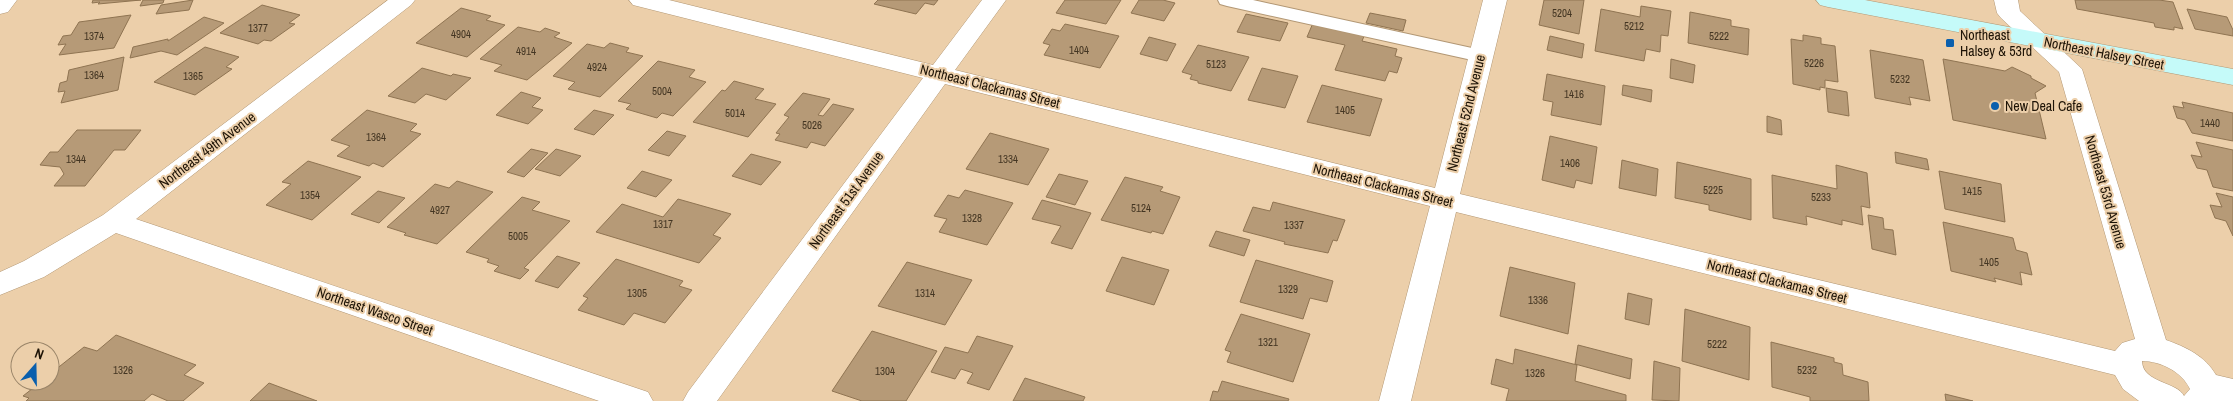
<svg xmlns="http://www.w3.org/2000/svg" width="2233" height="401" viewBox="0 0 2233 401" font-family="'Archivo Narrow',sans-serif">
<rect width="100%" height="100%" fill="#eccfaa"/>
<path fill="#b69a77" stroke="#8f7452" d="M93 0H141L98 4 100 2 92 3Z
M143 0H164L163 3 140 6Z
M193 0 189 10 156 14 161 5Z
M878 0H938L934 5 925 3 916 14 874 4Z
M1065 0H1121L1106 24 1056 13Z
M1139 0H1163L1175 3 1164 21 1131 13Z
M1544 0H1584L1579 34 1539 25Z
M2075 0H2159L2173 2 2183 29 2174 27V30L2155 27 2154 23 2077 9Z
M262 5 300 15 289 23 295 24 271 41 264 40 258 44 220 33Z
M1641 6 1671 11 1668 36 1661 35 1660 52 1646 49 1644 61 1595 51 1601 9 1640 17Z
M461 8 491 16 486 20 505 25 467 57 416 43Z
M2187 9 2227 17 2233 30V36L2195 29Z
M1690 12 1731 20V26L1749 29 1748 55 1688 43Z
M1370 13 1406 20 1403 31 1366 23Z
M1246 14 1288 23 1280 41 1237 32Z
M131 15 114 48 59 55 66 44 58 45 63 36 71 35 79 22Z
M204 17 224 23 177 55 161 51 130 58 133 47 168 39V41Z
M1313 23 1365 34 1362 41 1397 49 1395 56 1402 58 1397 73 1389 71 1385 81 1335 70 1345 45 1307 37Z
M1065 24 1119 36 1100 68 1044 55 1050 45 1043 43 1052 29 1060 31Z
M518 27 540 32 545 28 560 33 554 37 572 43 527 80 494 71 502 65 480 59Z
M1803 35 1821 38V44L1835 46 1838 82 1825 80V88L1820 87V90L1793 84 1791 39 1803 41Z
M1550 36 1584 44 1582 58 1547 50Z
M1149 37 1176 44 1167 61 1140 54Z
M610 43 629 48 626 52 643 56 600 97 568 89 575 82 553 76 587 44 604 48Z
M1198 45 1249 57 1231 91 1198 83V81L1190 79 1192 75 1182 72Z
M205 47 239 57 226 67 232 69 195 95 154 82Z
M1870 50 1923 60 1930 101 1909 97 1911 105 1875 98Z
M124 57 118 90 61 103 65 91 58 92 60 83 67 81 69 70Z
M1671 59 1695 65 1693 83 1670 78Z
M1943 59 2005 71 2012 67 2031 76V78L2046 86 2035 93 2046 139 1953 120Z
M658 61 695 70 689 77 706 82 673 116 662 113 657 118 626 109 631 104 618 101Z
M422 68 451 76 453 74 471 78 446 100 426 94 415 103 388 96Z
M1262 68 1298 76 1285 108 1248 100Z
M1547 74 1605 86 1601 125 1551 115 1553 102 1543 100Z
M734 81 764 89 755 99 776 104 748 137 693 122 722 90 725 91Z
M1322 85 1382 99 1370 136 1307 122Z
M1623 85 1652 90 1651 102 1622 95Z
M1826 88 1847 92 1849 116 1828 112Z
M521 92 541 98 532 107 543 110 528 124 496 115Z
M803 93 830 99 818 115 823 116 833 104 854 109 825 146 811 142 807 148 775 140 780 134 776 133 789 117 784 115Z
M2182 102 2233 113V141L2192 133 2185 120 2177 118 2173 106 2184 108Z
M367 110 417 124 410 131 421 134 383 167 373 163 369 166 337 156 350 146 331 140Z
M594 110 614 115 594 135 574 129Z
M1767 116 1781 120 1782 135 1767 132Z
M77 130H141L125 150H114L85 186H54L64 174 60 167 40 165 50 152H58Z
M667 131 686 136 669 156 648 150Z
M990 133 1049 149 1028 185 966 169Z
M1550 136 1597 147 1592 184 1576 180 1574 188 1542 180Z
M2196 142 2233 150V191L2213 187 2207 170 2197 168 2191 155 2202 157Z
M531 149 548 153 524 177 507 172Z
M556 149 581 156 560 176 535 169Z
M1895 152 1927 159 1929 170 1896 163Z
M751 154 781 162 761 185 732 176Z
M1622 160 1658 169 1656 196 1619 188Z
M308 161 361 177 312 220 266 205 291 184 282 182Z
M1677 162 1751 179V220L1709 210V205L1675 198Z
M1836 165 1867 173 1870 208 1861 206 1863 225 1842 220V225L1806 216 1807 225 1773 218 1772 175 1837 189Z
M642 171 672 180 656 197 627 188Z
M1939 171 2001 184 2005 222 1945 209Z
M1059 174 1088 181 1075 205 1046 197Z
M1125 177 1163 187 1160 191 1180 197 1163 234 1152 231 1151 233 1101 220Z
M457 181 493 192 437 244 404 235 406 233 387 227 435 184 449 188Z
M965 190 1013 203 987 245 939 232 947 219 934 216 948 195 959 198Z
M378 191 405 198 379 223 351 214Z
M2216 193 2233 197V236L2226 221 2215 218 2210 205 2222 207Z
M522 197 540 202 532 210 570 221 524 268 529 270 520 279 494 271 499 266 487 262 489 259 466 252Z
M678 199 731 214 713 235 721 238 699 263 596 232 622 204 663 217Z
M1042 200 1091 213 1072 249 1051 243 1061 226 1032 219Z
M1273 202 1345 220 1337 241 1333 240 1328 253 1284 244 1285 242 1243 231 1253 207 1270 211Z
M1868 215 1883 218 1884 229 1893 230 1896 255 1872 249Z
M1943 222 2013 238 2016 250 2027 253 2032 275 2020 272 2022 285 1994 278 1996 282 1951 271Z
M1216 231 1250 240 1244 256 1209 246Z
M557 256 580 263 558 288 535 281Z
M1122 257 1169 270 1154 305 1106 291Z
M616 259 683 281 679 286 692 290 665 323 634 313 624 325 578 310 588 298 583 296Z
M1256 260 1333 281 1327 302 1310 298 1303 319 1240 302Z
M907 262 972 280 945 325 878 306Z
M1510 267 1575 283 1568 334 1500 316Z
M1628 293 1652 299 1649 325 1625 319Z
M1685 309 1750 327 1749 380 1682 361Z
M1241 314 1310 334 1293 382 1227 362 1231 352 1225 350Z
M872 331 937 351 906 401H862L832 391Z
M116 335 196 365 184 375 204 383 183 401H168L152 394 144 401H26L29 398 23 396 42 381H50V374L84 347 97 351Z
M977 336 1013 346 989 390 967 383 973 373 961 369 955 379 931 372 945 347 968 353Z
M1771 342 1834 358V362L1842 364 1843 375 1868 382 1869 401H1810V397L1772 387Z
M1578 345 1632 359 1630 379 1575 364Z
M1515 349 1577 365 1575 381 1626 395V401H1506L1509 389 1491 384 1496 359 1513 364Z
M1654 361 1680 368 1679 401 1652 400Z
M1025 378 1085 397 1083 401H1013Z
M1222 381 1289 399 1288 401H1210L1213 391 1218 392Z
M269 383 317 401H250Z
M1945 394 1973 401H1946Z"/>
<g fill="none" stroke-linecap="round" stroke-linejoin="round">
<g stroke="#b29774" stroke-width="2">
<path id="service" d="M1218 0H1253L1481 50 1488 52 1491 56 1488 60 1481 62 1227 6 1220 4Z"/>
</g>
<g stroke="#b29774" stroke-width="1">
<path id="minor" d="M0 0H17L8 12 0 14Z
M388 0H415L411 5 136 219 648 392 653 401H599L116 233 44 277 0 295V272L24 261 103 215Z
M629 0H669L933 65 982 0H1006L955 70 1435 188 1483 0H1507L1460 194 2115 351 2122 343 2135 339 2059 72 2001 18 1997 13 1994 0H2018L2020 11 2082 69 2166 340C2186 347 2205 356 2216 375L2233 379V401H2139L2123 389 2115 375 1456 212 1411 401H1379L1430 206 945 84 717 401H683L688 392 923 78 633 5ZM2142 361C2161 361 2182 372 2190 389L2184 396C2178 382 2142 383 2142 361Z"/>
</g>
<g stroke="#b29774" stroke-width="1">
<path id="secondary" d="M1816 0H1865L2233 69V85L1828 7 1820 5Z"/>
</g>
<use href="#service" fill="#fff" fill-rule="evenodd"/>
<use href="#minor" fill="#fff" fill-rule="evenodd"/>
<use href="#secondary" fill="#c5faf9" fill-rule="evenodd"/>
</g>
<g fill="#0a5fad" stroke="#eccfaa" stroke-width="2">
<rect x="1945" y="38" width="10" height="10" rx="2.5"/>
<circle cx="1995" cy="106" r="5"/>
</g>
<g text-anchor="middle" stroke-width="4" stroke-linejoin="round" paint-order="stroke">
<g font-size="11" fill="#433522">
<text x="1562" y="17">5204</text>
<text x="1634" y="30">5212</text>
<text x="258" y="32">1377</text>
<text x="461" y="38">4904</text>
<text x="94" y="40">1374</text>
<text x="1719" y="40">5222</text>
<text x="1079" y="54">1404</text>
<text x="526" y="55">4914</text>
<text x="1814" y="67">5226</text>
<text x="1216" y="68">5123</text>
<text x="597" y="71">4924</text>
<text x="94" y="79">1364</text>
<text x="193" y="80">1365</text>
<text x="1900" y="83">5232</text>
<text x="662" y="95">5004</text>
<text x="1574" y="98">1416</text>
<text x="1345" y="114">1405</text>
<text x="735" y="117">5014</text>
<text x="2210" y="127">1440</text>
<text x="812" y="129">5026</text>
<text x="376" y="141">1364</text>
<text x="76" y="163">1344</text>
<text x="1008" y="163">1334</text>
<text x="1570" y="167">1406</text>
<text x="1713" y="194">5225</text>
<text x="1972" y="195">1415</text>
<text x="310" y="199">1354</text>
<text x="1821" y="201">5233</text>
<text x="1141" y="212">5124</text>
<text x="440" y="214">4927</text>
<text x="972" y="222">1328</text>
<text x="663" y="228">1317</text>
<text x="1294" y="229">1337</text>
<text x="518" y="240">5005</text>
<text x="1989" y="266">1405</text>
<text x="1288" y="293">1329</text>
<text x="637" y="297">1305</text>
<text x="925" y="297">1314</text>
<text x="1538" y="304">1336</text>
<text x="1268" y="346">1321</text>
<text x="1717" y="348">5222</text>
<text x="123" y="374">1326</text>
<text x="1807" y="374">5232</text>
<text x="885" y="375">1304</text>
<text x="1535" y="377">1326</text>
</g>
<g font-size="14" fill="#1d1306" stroke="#eccfaa" text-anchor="start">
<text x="1960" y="40">Northeast<tspan x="1960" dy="16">Halsey &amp; 53rd</tspan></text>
<text x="2005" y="111">New Deal Cafe</text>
</g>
<g font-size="14" fill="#1d1306" stroke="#eccfaa">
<text transform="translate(2104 53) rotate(11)" y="5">Northeast Halsey Street</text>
<text transform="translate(990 86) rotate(14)" y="5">Northeast Clackamas Street</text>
<text transform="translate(1466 113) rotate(-76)" y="5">Northeast 52nd Avenue</text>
<text transform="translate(207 150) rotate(-37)" y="5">Northeast 49th Avenue</text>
<text transform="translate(1383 185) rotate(14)" y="5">Northeast Clackamas Street</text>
<text transform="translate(2106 192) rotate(74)" y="5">Northeast 53rd Avenue</text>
<text transform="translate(846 200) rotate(-54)" y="5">Northeast 51st Avenue</text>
<text transform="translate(1777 281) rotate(14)" y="5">Northeast Clackamas Street</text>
<text transform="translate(375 311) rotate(19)" y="5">Northeast Wasco Street</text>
</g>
</g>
<g transform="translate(35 366) rotate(20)"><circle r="24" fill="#eccfaa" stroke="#998468"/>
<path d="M0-4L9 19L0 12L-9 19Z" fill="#0a5fad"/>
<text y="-8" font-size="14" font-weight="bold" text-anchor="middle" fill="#1d1306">N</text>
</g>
</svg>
